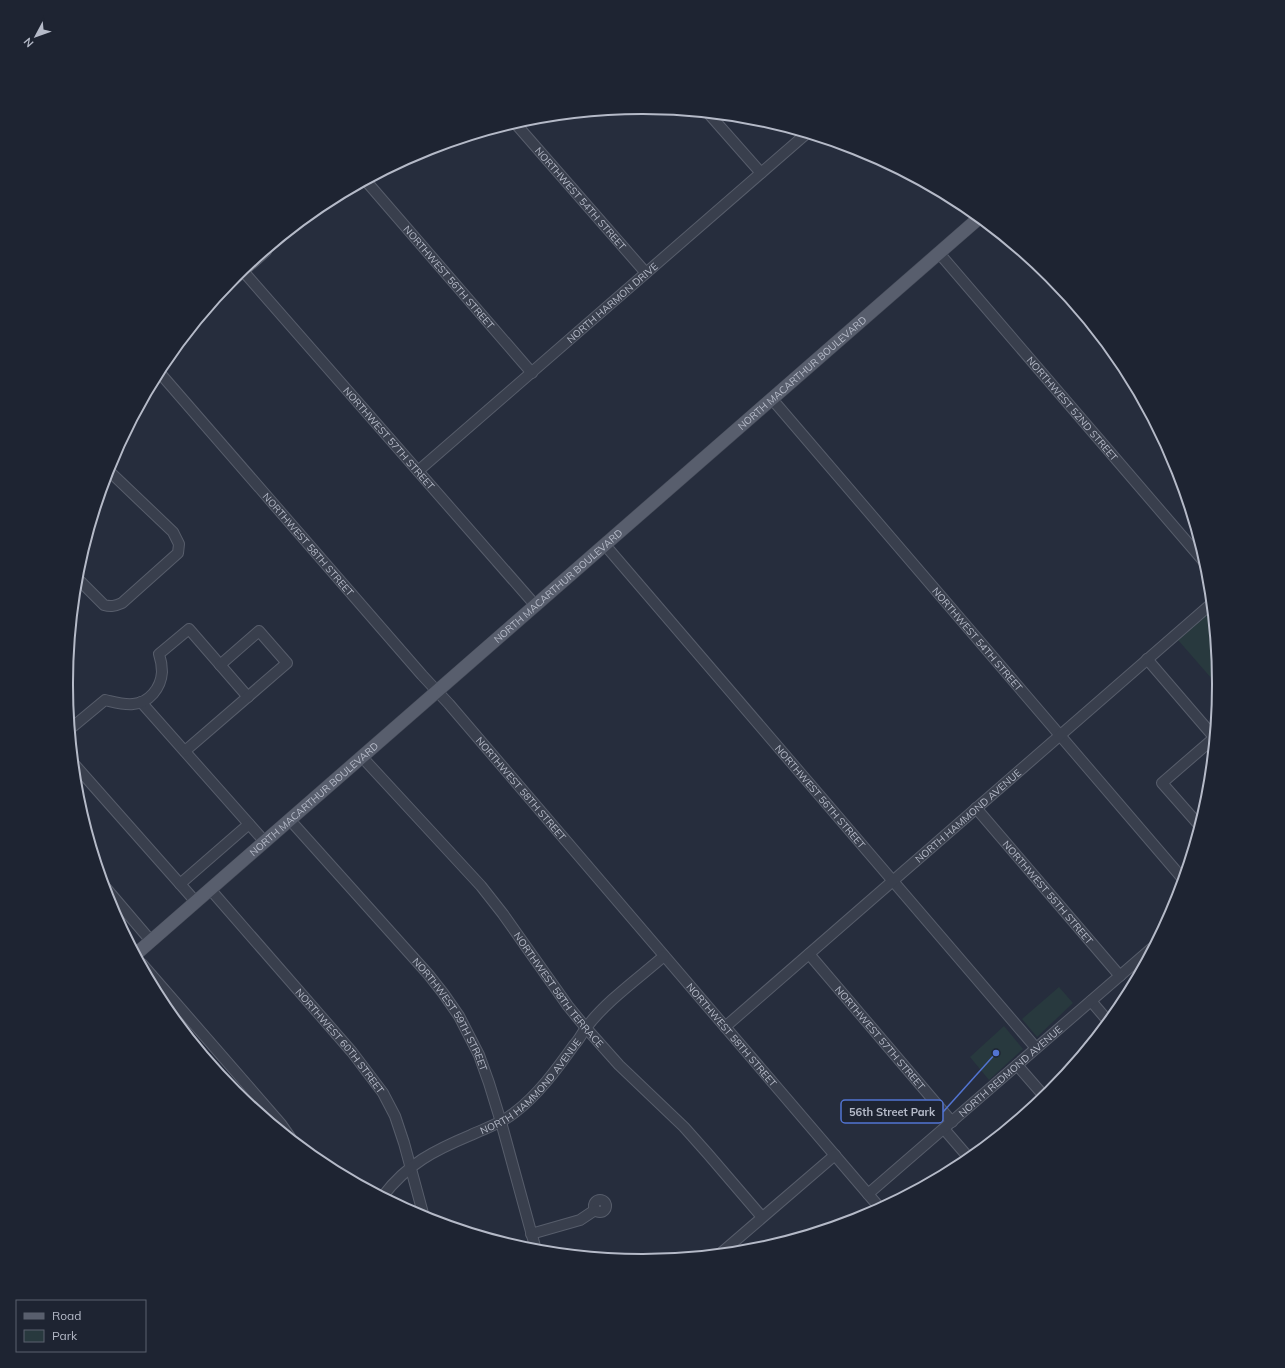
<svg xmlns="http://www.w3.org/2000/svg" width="1285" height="1368" viewBox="0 0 1285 1368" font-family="Mulish,sans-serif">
<rect width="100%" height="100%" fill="#262d3d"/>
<path fill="#28393e" d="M1212 611 1219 684V687L1178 640Z
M1059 987 1073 1003 1037 1037 1022 1019Z
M1004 1026 1023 1049 989 1080 970 1057Z"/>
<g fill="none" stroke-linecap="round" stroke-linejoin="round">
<g stroke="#575d6b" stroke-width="12">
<g id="minor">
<path d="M709 114 761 173"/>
<path id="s1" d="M515 123 646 273"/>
<path id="s2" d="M366 181 532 373"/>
<path id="s3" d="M939 253 1206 564"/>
<path id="s4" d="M243 271 536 606"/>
<path d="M231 282 266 251"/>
<path id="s5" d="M159 372 422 675 449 704 880 1208"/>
<path id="s6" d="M772 399 1183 879"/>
<path id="s7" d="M418 471 806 134"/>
<path id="s8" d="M605 545 1036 1048"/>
<path d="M77 578 104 605C111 607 115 606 122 603L178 553 179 544 173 532 108 470"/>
<path d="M1147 659 1214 737"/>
<path d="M141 702 265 842"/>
<path d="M70 729 105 700C114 702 124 705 133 704 149 703 161 688 162 672 162 666 161 660 159 654L189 629 248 697"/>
<path d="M185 751 287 663 259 631 220 665"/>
<path id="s9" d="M362 757 481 886 503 914 568 1006 586 1028 619 1065 684 1127 708 1154 762 1217"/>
<path d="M74 764 196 902"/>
<path id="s10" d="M976 808 1120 976"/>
<path id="s11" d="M290 820 428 974 443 993 459 1016 479 1055 489 1083 501 1122 536 1250"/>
<path d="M1199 825 1162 783 1214 738"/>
<path d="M180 884 249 824"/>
<path d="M105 887 151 941"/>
<path id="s12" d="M210 889 352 1052 383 1093 395 1116 404 1143 424 1217"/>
<path id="s13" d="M809 954 952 1122"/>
<path d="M142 964 281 1124 290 1137"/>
<path d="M1091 1001 1108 1021"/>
<path id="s14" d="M725 1027 1211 604"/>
<path d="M1017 1065 1044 1096"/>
<path d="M944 1129 969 1158"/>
<path id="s15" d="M868 1194 1152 948"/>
<path id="s16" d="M383 1196C407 1164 435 1150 471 1135 486 1128 502 1123 514 1113 538 1095 557 1069 574 1045 579 1040 582 1033 586 1028 605 1002 640 977 664 956"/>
<circle cx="600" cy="1206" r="6"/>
<path d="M531 1234 580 1220 595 1210"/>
<path d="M721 1253 835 1155"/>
</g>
</g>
<g stroke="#424856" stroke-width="14">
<g id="major">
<path id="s17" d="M136 954 979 218"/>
</g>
</g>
<use href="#minor" stroke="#393f4d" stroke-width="10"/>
<use href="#major" stroke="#585e6d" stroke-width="13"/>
</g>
<g text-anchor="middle" stroke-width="3" stroke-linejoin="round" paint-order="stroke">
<g font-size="10" fill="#b5bac8" stroke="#1e2432">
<text dy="4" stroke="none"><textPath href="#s1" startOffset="100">NORTHWEST 54TH STREET</textPath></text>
<text dy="4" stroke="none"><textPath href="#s2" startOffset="127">NORTHWEST 56TH STREET</textPath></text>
<text dy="4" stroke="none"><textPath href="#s7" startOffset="257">NORTH HARMON DRIVE</textPath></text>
<text dy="4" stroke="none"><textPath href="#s17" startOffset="884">NORTH MACARTHUR BOULEVARD</textPath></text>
<text dy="4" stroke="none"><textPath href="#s3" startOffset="205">NORTHWEST 52ND STREET</textPath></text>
<text dy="4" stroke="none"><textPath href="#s4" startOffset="222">NORTHWEST 57TH STREET</textPath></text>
<text dy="4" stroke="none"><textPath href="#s5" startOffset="228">NORTHWEST 58TH STREET</textPath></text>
<text dy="4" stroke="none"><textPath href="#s17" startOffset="560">NORTH MACARTHUR BOULEVARD</textPath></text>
<text dy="4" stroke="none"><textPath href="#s6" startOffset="316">NORTHWEST 54TH STREET</textPath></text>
<text dy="4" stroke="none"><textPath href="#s5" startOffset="552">NORTHWEST 58TH STREET</textPath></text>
<text dy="4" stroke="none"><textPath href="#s8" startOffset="331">NORTHWEST 56TH STREET</textPath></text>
<text dy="4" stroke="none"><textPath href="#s17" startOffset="236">NORTH MACARTHUR BOULEVARD</textPath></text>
<text dy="4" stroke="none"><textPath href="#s14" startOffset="322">NORTH HAMMOND AVENUE</textPath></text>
<text dy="4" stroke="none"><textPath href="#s10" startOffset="111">NORTHWEST 55TH STREET</textPath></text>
<text dy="4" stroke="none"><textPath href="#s9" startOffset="305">NORTHWEST 58TH TERRACE</textPath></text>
<text dy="4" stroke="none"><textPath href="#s11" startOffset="253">NORTHWEST 59TH STREET</textPath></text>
<text dy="4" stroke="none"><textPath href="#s5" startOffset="876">NORTHWEST 58TH STREET</textPath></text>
<text dy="4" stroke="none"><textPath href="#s13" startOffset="110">NORTHWEST 57TH STREET</textPath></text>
<text dy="4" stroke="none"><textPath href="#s12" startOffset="200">NORTHWEST 60TH STREET</textPath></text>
<text dy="4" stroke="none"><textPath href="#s15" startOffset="188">NORTH REDMOND AVENUE</textPath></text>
<text dy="4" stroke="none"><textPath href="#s16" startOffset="187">NORTH HAMMOND AVENUE</textPath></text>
</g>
</g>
<path d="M0 0H1285V1368H0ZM642 114H643A569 569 0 0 1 1212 683V685A569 569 0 0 1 643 1254H642A569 569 0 0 1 73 685V683A569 569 0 0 1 642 114Z" fill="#1e2432" fill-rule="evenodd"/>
<path fill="none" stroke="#b5bac8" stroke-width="2" d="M642 114H643A569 569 0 0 1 1212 683V685A569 569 0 0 1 643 1254H642A569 569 0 0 1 73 685V683A569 569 0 0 1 642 114Z"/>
<path fill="none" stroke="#5274d2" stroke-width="1.5" d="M996 1053L943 1112"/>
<circle fill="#5274d2" stroke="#1e2432" stroke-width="1.5" cx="996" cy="1053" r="4"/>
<rect fill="#1e2432" stroke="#5274d2" stroke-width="1.5" x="841" y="1100" width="102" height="23" rx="4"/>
<g font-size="11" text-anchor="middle" font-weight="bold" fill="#b5bac8">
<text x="892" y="1116">56th Street Park</text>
</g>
<rect x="16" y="1300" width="130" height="52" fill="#1e2432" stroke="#5a606e"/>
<rect x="24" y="1313" width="20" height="6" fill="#585e6d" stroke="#5a606e"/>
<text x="52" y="1320" font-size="12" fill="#b5bac8">Road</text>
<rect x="24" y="1330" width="20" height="12" fill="#28393e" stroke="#5a606e"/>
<text x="52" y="1340" font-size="12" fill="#b5bac8">Park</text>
<g transform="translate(36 36) rotate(229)" stroke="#1e2432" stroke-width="3" paint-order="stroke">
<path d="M0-3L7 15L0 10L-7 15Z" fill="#b5bac8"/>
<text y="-6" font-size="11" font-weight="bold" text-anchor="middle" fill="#b5bac8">N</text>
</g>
</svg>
